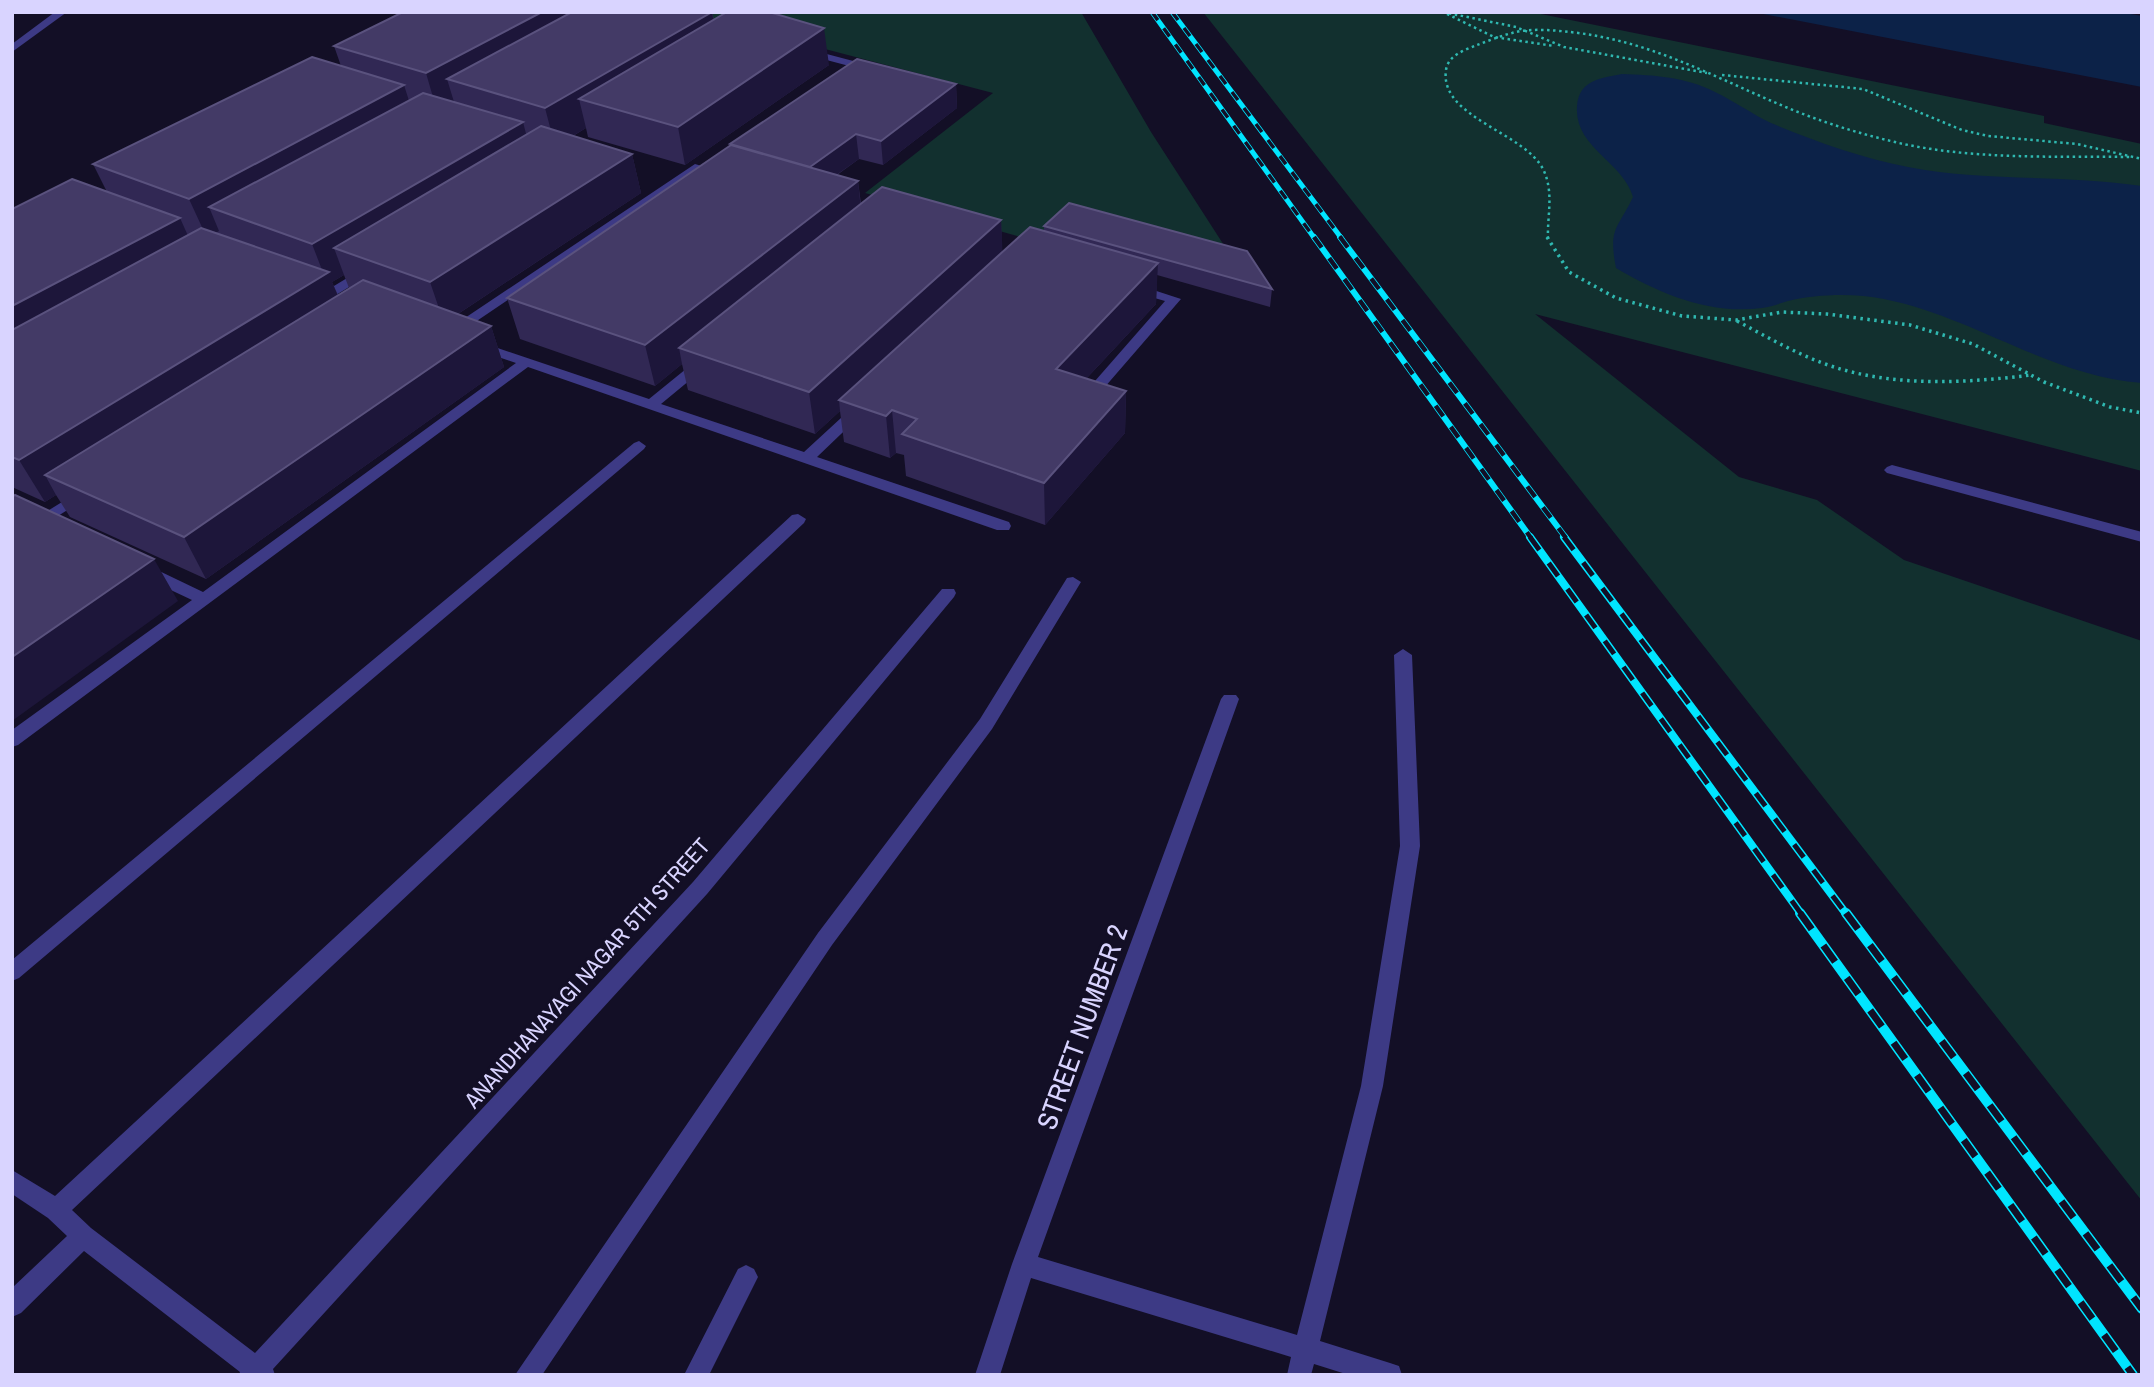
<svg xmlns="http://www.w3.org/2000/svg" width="2154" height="1387" viewBox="0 0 2154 1387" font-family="'Archivo Narrow',sans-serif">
<rect width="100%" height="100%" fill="#130f26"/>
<path fill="#12302f" d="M684 12H1081L1151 132 1238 267 1045 244 865 193 993 93Z
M1203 12H1531L2044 116V123L2142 144V471L1535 314 1739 477 1817 500 1904 560 2142 641V1201Z"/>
<path fill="#0c2248" d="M1753 12H2120L2142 16V87Z
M1622 74C1654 75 1686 77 1715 92 1734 101 1752 114 1771 123 1814 141 1862 158 1908 167 1985 182 2064 174 2142 186V383C2050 376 1974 317 1884 299 1854 293 1818 294 1788 301 1780 303 1771 307 1762 308 1710 315 1660 294 1616 268 1608 227 1618 229 1633 197 1623 161 1574 148 1577 106 1579 80 1601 78 1622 74Z"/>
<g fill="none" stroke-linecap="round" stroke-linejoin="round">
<path stroke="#2fb8b0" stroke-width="2.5" stroke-dasharray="2.5 3.5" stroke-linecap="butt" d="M1443 12 1516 27 1564 47 1707 73
M1447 14 1494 37 1554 46
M1722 75 1863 89 1962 130 1988 136 2077 144 2142 159
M1548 239C1547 216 1554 194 1544 171 1526 132 1439 118 1446 70 1448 55 1465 50 1477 45 1488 41 1500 36 1512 33 1529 28 1552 30 1570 32 1655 41 1720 81 1798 112 1831 125 1865 135 1899 143 1975 160 2054 156 2131 157"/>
<path stroke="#2fb8b0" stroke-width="3.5" stroke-dasharray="2.5 4.5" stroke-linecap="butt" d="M1547 237 1569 272 1616 298 1682 316 1736 320 1782 312 1827 314 1910 325 1973 344 2044 382 2110 407 2142 413
M1737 321C1769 338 1800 356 1834 367 1896 387 1967 383 2031 375"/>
<path fill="#3d3a85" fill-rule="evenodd" d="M804 48 857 62 858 64 853 67 800 53V49Z
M695 164 705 167 456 335 451 336 444 332Z
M367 266 373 270 372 273 336 295H326L324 292Z
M1135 284 1181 299 1091 403H1081V397L1165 301 1130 291 1128 288Z
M477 341 649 399 697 360H707V366L661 404 804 452 854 406H864L866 409 864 412 817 457 1009 522 1011 526 1009 530H997L528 367 18 745 12 747V730L192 600 141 576 139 572 141 568H153L203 592 516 363 472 348V342Z
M83 489 91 494 88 497 12 545V533Z"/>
<path fill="#3d3a85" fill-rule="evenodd" d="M55 12H67L12 52V44Z
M639 441 646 446 644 449 19 978 12 981V960L634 443Z
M1892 465 2142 532V542L1887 473 1884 470 1887 467Z
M798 514 806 519 804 523 72 1210 91 1228 255 1353 693 882 942 589H954L956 593 954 597 707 894 273 1369 275 1375H239L240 1372 84 1251 21 1313 12 1317V1288L67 1236 48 1218 12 1194V1170L55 1196 792 515Z
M1073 577 1081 582 992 729 832 945 542 1375H515L818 933 980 719 1067 578Z
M1403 649 1412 655 1420 846 1383 1086 1320 1341 1390 1363 1399 1366 1402 1375H1349L1314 1364 1311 1375H1287L1291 1357 1031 1278 1000 1375H975L1012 1264 1221 699 1224 695H1236L1239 699 1038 1257 1297 1335 1361 1086 1400 846 1394 655Z
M746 1265 754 1269 758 1277 709 1375H684L738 1269Z"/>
<g stroke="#00e5ff" stroke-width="5">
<path id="rail-far3" d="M1152 12 1315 239
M1172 12 1342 239"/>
</g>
<g stroke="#00e5ff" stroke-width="6">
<path id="rail-far2" d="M1314 237 1531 538
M1340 237 1566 538"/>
</g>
<g stroke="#00e5ff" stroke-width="8">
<path id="rail-far1" d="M1530 537 1802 915
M1564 537 1847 915"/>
</g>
<g stroke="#00e5ff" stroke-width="10">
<path id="rail" d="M1800 913 2133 1375
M1846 913 2142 1309"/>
</g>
<use href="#rail-far3" stroke="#130f26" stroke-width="3.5" stroke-dasharray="10" stroke-linecap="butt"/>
<use href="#rail-far2" stroke="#130f26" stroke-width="4.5" stroke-dasharray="13" stroke-linecap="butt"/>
<use href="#rail-far1" stroke="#130f26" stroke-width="5" stroke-dasharray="16" stroke-linecap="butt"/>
<use href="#rail" stroke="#130f26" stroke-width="7" stroke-dasharray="20" stroke-linecap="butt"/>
</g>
<path fill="#312854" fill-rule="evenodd" d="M712 12 714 20 829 65 685 165 588 137 586 128 573 136 632 154 641 193 458 314 491 326 504 367 206 579 70 517 56 495 45 502 12 487V209L107 192 93 164 341 66 334 46ZM344 275 349 288 338 295 332 282Z
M956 84 957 108 883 165 859 159 837 175 858 181 861 204 1001 220 1002 252 1044 231V226L1272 289 1270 307 1157 275 1156 304 1086 379 1126 391 1125 433 1045 525 906 476 904 455 896 453 890 458 844 442 840 411 815 434 688 390 682 364 655 386 520 339 507 298Z"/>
<path fill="#1d163a" d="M542 12H604L447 79 454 102 437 111 426 73Z
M712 12 718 48 579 99 586 128 555 146 545 108Z
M824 28 829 65 685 165 678 127Z
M956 84 957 108 883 165 881 141Z
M404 85 416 123 209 207 219 231 207 238 189 199Z
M523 122 533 161 334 248 344 275 332 282 345 313 45 475 56 495 45 502 19 460 324 275 312 244Z
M856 134 859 159 813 191 810 167Z
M632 154 641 193 444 323 430 282Z
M858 181 862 220 679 348 682 364 655 386 645 345Z
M180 218 198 258 12 360V306Z
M1001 220 1003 260 839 400 840 411 815 434 809 392Z
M1158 263 1156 304 1056 411V369Z
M491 326 504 367 206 579 184 537Z
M1126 391 1125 433 1045 525 1044 483Z
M892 410 896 453 890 458 886 416Z
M154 559 178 601 12 721V657Z"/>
<path fill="#433a66" stroke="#5a527e" stroke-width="2" d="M403 12H542L426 73 334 46Z
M572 12H712L545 108 447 79Z
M727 12H769L824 28 678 127 579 99Z
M312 57 404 85 189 199 93 164Z
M857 59 956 84 881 141 856 134 810 167 730 144Z
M423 93 523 122 312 244 209 207Z
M541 126 632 154 430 282 334 248Z
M731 145 858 181 645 345 507 298Z
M72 179 180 218 12 306V209Z
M882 187 1001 220 809 392 679 348Z
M1069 203 1247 251 1272 289 1044 226Z
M1030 227 1158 263 1056 369 1126 391 1044 483 902 434 917 419 892 410 886 416 839 400Z
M201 228 329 272 19 460 12 457V330Z
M363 280 491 326 184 537 45 475Z
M15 495 154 559 12 657V497Z"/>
<g text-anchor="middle" stroke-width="5" stroke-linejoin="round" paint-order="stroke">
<g font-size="23" fill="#d9d4ff" stroke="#130f26">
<text transform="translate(587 973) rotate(-48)" y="8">ANANDHANAYAGI NAGAR 5TH STREET</text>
</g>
<g font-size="28" fill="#d9d4ff" stroke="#130f26">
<text transform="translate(1082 1027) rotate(-70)" y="10">STREET NUMBER 2</text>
</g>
</g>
<rect width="2154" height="1387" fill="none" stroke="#d9d4ff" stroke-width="28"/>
</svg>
